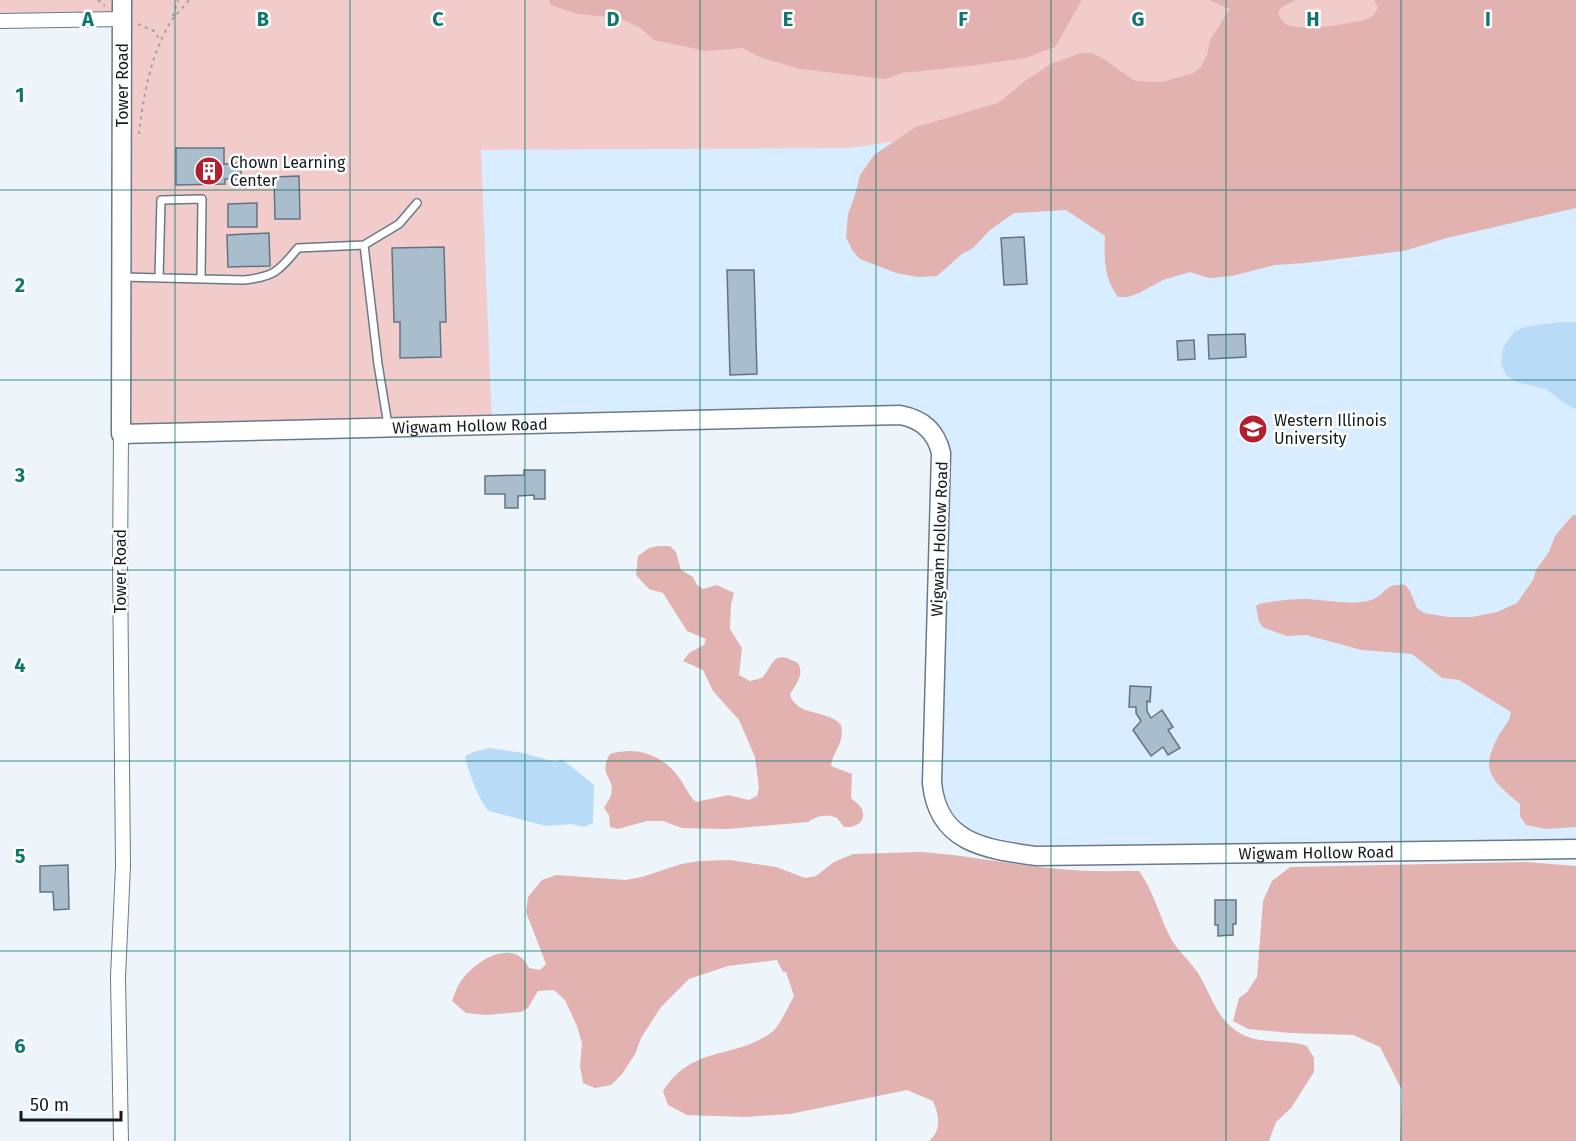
<svg xmlns="http://www.w3.org/2000/svg" width="1576" height="1141" viewBox="0 0 1576 1141" font-family="'Fira Sans',sans-serif">
<rect width="100%" height="100%" fill="#edf5fb"/>
<path fill="#d8edff" d="M0 0H1576V849L1364 852 985 846 937 808 941 453 919 421 121 434 122 19Z"/>
<path fill="#f2ccca" d="M0 0H1576V40L850 148 481 150 492 425 121 434 122 19 0 20Z"/>
<path fill="#e1b2b0" d="M549 0H1082L1055 47 1025 58 970 66 902 73 886 79 800 69 759 57 743 48 705 51 654 40 639 27 618 18 577 14 551 5Z
M1209 0H1296L1282 7 1278 13C1280 17 1282 22 1286 24 1296 32 1356 24 1369 18 1374 16 1375 13 1378 8L1374 0H1576V208L1447 238 1403 251 1305 263 1275 265 1232 276 1209 278 1190 272 1163 280 1139 293 1128 297H1118C1104 279 1104 258 1105 236L1066 210 1014 213 990 230 973 248 962 254 937 276 918 277 896 273 860 259 852 250 846 237 848 214 855 195 860 175 874 155 916 127 998 103 1025 81 1051 64 1081 53H1091L1101 57 1135 81 1162 82 1194 73 1201 67 1207 55 1210 40 1230 9Z
M1573 515H1576V827L1546 829 1526 825 1520 816V804C1490 778 1479 771 1500 733 1504 727 1508 723 1510 717L1511 712 1459 680 1442 678 1412 654 1362 650 1306 635 1287 636 1264 628 1259 622 1256 606 1259 604C1274 601 1291 599 1306 599 1327 600 1347 605 1368 601 1387 596 1382 583 1405 585L1410 591 1417 608 1424 613 1448 617H1472L1497 612 1517 603 1533 580 1536 570 1549 552 1555 536Z
M658 546H670L676 552 681 570 693 577 697 585 703 589 717 585 734 593 731 604 730 629 742 648 739 675 750 681 762 678C776 661 772 650 798 663 805 676 795 684 790 695 797 717 828 709 841 725 845 744 833 750 831 766L852 774 851 798C855 802 860 805 862 809 867 823 854 828 844 827L837 818C826 813 817 816 808 822L727 829 682 828 663 821H647L618 829 610 827 609 815 604 808C606 804 610 799 611 795 616 777 597 776 610 754 635 746 661 754 677 775 685 784 687 794 696 802L728 795 749 800 757 796 759 788 755 757 739 720 713 691 703 670 683 661 689 653 704 645 706 639 687 631 663 593 649 589 636 575 638 556 649 548Z
M921 852C967 855 1013 865 1059 869 1086 872 1113 871 1139 871 1154 892 1159 915 1170 937 1178 952 1193 963 1201 978 1214 1002 1220 1026 1248 1037 1264 1043 1289 1040 1307 1046L1314 1058V1072L1291 1108 1276 1122 1269 1141H929C942 1130 939 1115 933 1101L907 1090 790 1114 744 1117 687 1115 668 1105 663 1091C694 1044 735 1060 772 1032 779 1027 789 1005 794 996L786 972H783L777 960 728 966 689 979 661 1007 641 1038 635 1054 622 1074 611 1085 595 1088 583 1083 580 1066 582 1044 577 1026 565 1000 554 990 538 991 528 1008 521 1012 486 1015 466 1013 452 1001C454 996 456 989 459 984 473 961 514 936 529 968L540 970 546 964 526 912 528 897 542 880 556 875 625 880 642 877 681 864 700 861 730 860 776 867 805 878 816 876 834 862 853 854Z
M1526 862 1576 866V1141H1400L1402 1090 1380 1047 1353 1035 1290 1033 1248 1029 1233 1021 1239 998 1247 992 1257 977 1263 901 1272 881 1290 867Z"/>
<path fill="#b8dbf8" d="M1562 322H1576V409L1564 403 1546 389 1517 382 1506 375 1501 364 1503 348 1514 332 1528 326Z
M489 748 523 753 556 762 562 759 594 785 593 823 584 827 571 824 546 826 489 811C480 804 467 768 465 756L474 752Z"/>
<path fill="#aabdcd" stroke="#627483" stroke-width="1.5" d="M176 148H224V164L241 163V179H225V184L176 185Z
M299 176 300 219H275L274 177Z
M257 203V227H228V204Z
M269 233 270 266 228 267 227 235Z
M1024 237 1027 284 1004 285 1001 238Z
M444 247 446 322H440L441 357 400 358V322H394L392 248Z
M727 270H754L757 374 730 375Z
M1245 334 1246 357 1209 359 1208 335Z
M1194 340 1195 359 1178 360 1177 341Z
M524 470H545V499H534V495L518 496V508H505V494H485V476L524 475Z
M1130 686 1151 687 1150 702 1147 701V711L1151 718 1162 710 1173 727 1168 730 1180 748 1168 755 1163 747 1151 756 1133 730 1141 721 1136 713V707H1129Z
M68 865 69 909 54 910 53 892H40V866Z
M1215 900H1236V924H1233V935L1218 936V925H1215Z"/>
<g fill="none" stroke-linecap="round" stroke-linejoin="round">
<g stroke="#687a89" stroke-width="10">
<path id="lane" d="M364 245 399 224 417 203
M122 277 244 280C274 277 279 271 298 248L364 245 378 364 388 425
M159 278 161 200 202 199 201 279"/>
</g>
<g stroke="#687a89" stroke-width="16">
<path id="street" d="M0 21 122 19
M121 1141 118 977 123 866 120 564 121 434"/>
</g>
<g stroke="#687a89" stroke-width="21">
<g id="secondary">
<path id="s1" d="M122 0 121 434 900 415C922 419 936 431 941 453L932 783C938 843 985 849 1036 856L1576 849"/>
</g>
</g>
<path stroke="#9aa2a8" stroke-width="2" stroke-dasharray="3 4.5" stroke-linecap="butt" d="M98 0 105 6
M173 16 178 0
M138 24 154 31 161 42
M139 134C143 97 151 54 171 21 176 14 184 7 189 0"/>
<use href="#lane" stroke="#fff" stroke-width="7"/>
<use href="#street" stroke="#fff" stroke-width="14"/>
<use href="#secondary" stroke="#fff" stroke-width="18"/>
</g>
<path fill="none" stroke="#0f766e" stroke-width="1.5" stroke-opacity="0.55" d="M175 0V1141M350 0V1141M525 0V1141M700 0V1141M876 0V1141M1051 0V1141M1226 0V1141M1401 0V1141M0 190H1576M0 380H1576M0 570H1576M0 761H1576M0 951H1576"/>
<defs>
<g id="building-disc" transform="scale(1.5)"><circle r="9.5" fill="#b21f2f" stroke="#fff"/><path d="M-4-6H4V6H1V3H-1V6H-4ZM-2.5-4.3h1.7v1.8h-1.7ZM.8-4.3h1.7v1.8H.8ZM-2.5-1h1.7V.8h-1.7ZM.8-1h1.7V.8H.8Z" fill="#fff"/></g>
<g id="university-disc" transform="scale(1.5)"><circle r="9.5" fill="#b21f2f" stroke="#fff"/><path d="M0-5L7-2L0 1L-7-2ZM-4 1L0 2.5L4 1V4Q0 6-4 4Z" fill="#fff"/></g>
</defs>
<g fill-rule="evenodd">
<use href="#building-disc" x="209" y="171"/>
<use href="#university-disc" x="1253" y="429"/>
</g>
<g text-anchor="middle" stroke-width="5" stroke-linejoin="round" paint-order="stroke">
<g font-size="16" fill="#131a20" stroke="#fff">
<text transform="translate(122 85) rotate(-90)" y="6">Tower Road</text>
<text dy="6" stroke="none"><textPath href="#s1" startOffset="783">Wigwam Hollow Road</textPath></text>
<text transform="translate(939 539) rotate(-88)" y="6">Wigwam Hollow Road</text>
<text transform="translate(120 571) rotate(-90)" y="6">Tower Road</text>
<text dy="6" stroke="none"><textPath href="#s1" startOffset="2024">Wigwam Hollow Road</textPath></text>
</g>
<g font-size="16" fill="#131a20" stroke="#fff" text-anchor="start">
<text x="230" y="168">Chown Learning<tspan x="230" dy="18">Center</tspan></text>
<text x="1274" y="426">Western Illinois<tspan x="1274" dy="18">University</tspan></text>
</g>
</g>
<g font-size="20" text-anchor="middle" font-weight="bold" fill="#0f766e" stroke="#fff" stroke-width="5" stroke-linejoin="round" paint-order="stroke">
<text x="88" y="26">A</text>
<text x="263" y="26">B</text>
<text x="438" y="26">C</text>
<text x="613" y="26">D</text>
<text x="788" y="26">E</text>
<text x="963" y="26">F</text>
<text x="1138" y="26">G</text>
<text x="1313" y="26">H</text>
<text x="1488" y="26">I</text>
<text x="20" y="102">1</text>
<text x="20" y="292">2</text>
<text x="20" y="482">3</text>
<text x="20" y="672">4</text>
<text x="20" y="863">5</text>
<text x="20" y="1053">6</text>
</g>
<path d="M21 1111v9h100v-9" fill="none" stroke="#131a20" stroke-width="3"/>
<text x="30" y="1111" font-size="18" fill="#131a20" stroke="#ffffff" stroke-width="4.5" paint-order="stroke">50 m</text>
</svg>
